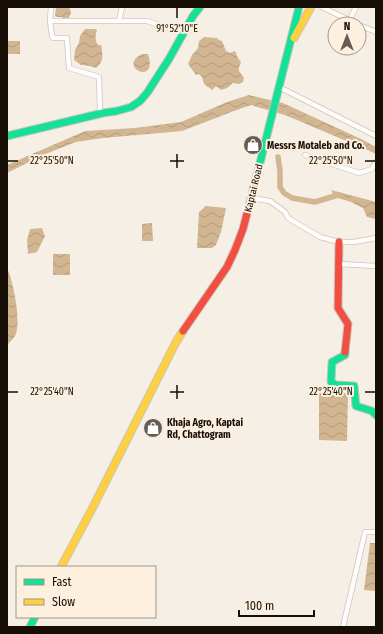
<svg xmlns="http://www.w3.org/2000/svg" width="383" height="634" viewBox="0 0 383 634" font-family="'Fira Sans Condensed',sans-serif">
<defs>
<pattern id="water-waves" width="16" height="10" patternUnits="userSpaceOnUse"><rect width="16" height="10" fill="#d1b691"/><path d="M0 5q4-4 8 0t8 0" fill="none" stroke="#b39b7c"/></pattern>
</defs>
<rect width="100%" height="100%" fill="#f6efe6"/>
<path fill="url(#water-waves)" d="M56 7H68L70 9 71 13 68 19 65 20 62 17H57L55 16Z
M85 29H95L97 30C95 35 95 41 98 45H101C103 54 104 62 96 68L90 66 81 65 74 60 75 50 79 43 80 36Z
M204 37 217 38 219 40 222 41 226 51 230 53 235 51 238 58 241 62C237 72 238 69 244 78L243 82 239 84 233 83 227 88 221 90 216 86 212 90 204 84 202 77 199 74 196 75 188 64 192 55 198 48 199 41Z
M8 41H20V54H8Z
M142 54H148C159 87 116 67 142 54Z
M249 95 283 103 361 139 376 147V154L370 151 285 115 251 105 234 111 182 131 103 138 76 142 43 155 7 173V165L85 131 135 128 181 122 227 102Z
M331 190 376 202V219L367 217 363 208 351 202 335 197Z
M206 206 226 208 221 232 216 245 212 248H197L199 212Z
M152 223 153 241H142V224Z
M42 228 45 236 37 252 28 254 27 240 30 229Z
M53 254H70V275H53Z
M7 268C13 281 22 322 15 336 13 339 10 342 7 345Z
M319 393H348L347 441 319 440Z
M370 543H376V591L364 590Z"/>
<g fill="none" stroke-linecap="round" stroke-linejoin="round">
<path stroke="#d1b691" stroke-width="5.5" d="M278 157 280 171V187L284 193 292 198 315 202 338 195 341 196"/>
<g stroke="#ccc5bc" stroke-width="6">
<path id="street" d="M122 7 119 21H147L184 33
M322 7 357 24
M50 21 51 7
M349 21 356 7
M359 25 376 32
M279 87 376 136
M103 113 100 110 99 77 69 68 67 39V38H53L52 36 50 21H119
M305 155 359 173 372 169 376 162
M251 198 270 201 285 212 288 218 320 237 339 242H354L376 238
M339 264 376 266
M343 627 365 532H376"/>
</g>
<g stroke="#ccc5bc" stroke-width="9">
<path id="fast" d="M7 136 103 113 117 111 131 107 140 101 147 93 169 59 193 16 200 7
M255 183 299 7
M345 352V355L332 362 331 382 336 385 354 386 356 406 372 411 376 415
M30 627 35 617"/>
</g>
<g stroke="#ccc5bc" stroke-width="9">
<path id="slow" d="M294 38 311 7
M61 567 92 509 176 342 183 331"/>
</g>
<g stroke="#ccc5bc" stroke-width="9">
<path id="jam" d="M339 242 338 308 348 324 345 352
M183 331 227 267 235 250 243 229 255 183"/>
</g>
<use href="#street" stroke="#fefdfb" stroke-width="4.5"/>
<use href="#fast" stroke="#16e098" stroke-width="7"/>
<use href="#slow" stroke="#ffcf43" stroke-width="7"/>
<use href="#jam" stroke="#f24e42" stroke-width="7"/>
</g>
<path fill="none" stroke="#170f06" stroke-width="1.5" d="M177 8V18M177 154V168M8 161H18M170 161H184M365 161H375M177 385V399M8 392H18M170 392H184M365 392H375"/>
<defs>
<g id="shop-disc" transform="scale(1)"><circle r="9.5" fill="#655d54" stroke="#fdf0df"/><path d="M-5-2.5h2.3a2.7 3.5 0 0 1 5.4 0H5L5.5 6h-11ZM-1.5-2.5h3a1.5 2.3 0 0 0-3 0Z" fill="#fff"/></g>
</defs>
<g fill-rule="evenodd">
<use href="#shop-disc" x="253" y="145"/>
<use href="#shop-disc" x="153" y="428"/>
</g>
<g text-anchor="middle" stroke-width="4" stroke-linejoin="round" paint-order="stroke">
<g font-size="10" font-weight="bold" fill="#170f06" stroke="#fdf0df" text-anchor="start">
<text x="267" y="149">Messrs Motaleb and Co.</text>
<text x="167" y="426">Khaja Agro, Kaptai<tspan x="167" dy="12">Rd, Chattogram</tspan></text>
</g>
<g font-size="10" fill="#170f06" stroke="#fdf0df">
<text transform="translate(253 188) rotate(-76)" y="4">Kaptai Road</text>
</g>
</g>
<g font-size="10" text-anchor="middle" fill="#170f06" stroke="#fdf0df" stroke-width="4" stroke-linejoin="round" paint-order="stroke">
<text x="177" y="32">91°52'10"E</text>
<text x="52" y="164">22°25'50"N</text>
<text x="331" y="164">22°25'50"N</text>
<text x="52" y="395">22°25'40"N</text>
<text x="331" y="395">22°25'40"N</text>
</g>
<rect width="383" height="634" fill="none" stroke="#170f06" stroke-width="16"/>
<rect x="16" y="566" width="140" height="52" fill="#fdf0df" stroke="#a19688"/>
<rect x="24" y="579" width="20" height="6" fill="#16e098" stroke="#a19688"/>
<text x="52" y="586" font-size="12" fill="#170f06">Fast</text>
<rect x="24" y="599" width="20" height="6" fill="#ffcf43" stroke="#a19688"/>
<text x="52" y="606" font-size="12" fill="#170f06">Slow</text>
<g transform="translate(347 36)"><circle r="19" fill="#fdf0df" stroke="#a19688"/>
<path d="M0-3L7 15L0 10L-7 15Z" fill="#655d54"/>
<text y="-6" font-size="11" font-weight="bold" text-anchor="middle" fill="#170f06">N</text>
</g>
<path d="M239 610v6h75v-6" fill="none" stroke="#170f06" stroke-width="2"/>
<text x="245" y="610" font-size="12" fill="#170f06" stroke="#fdf0df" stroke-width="3" paint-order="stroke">100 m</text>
</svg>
